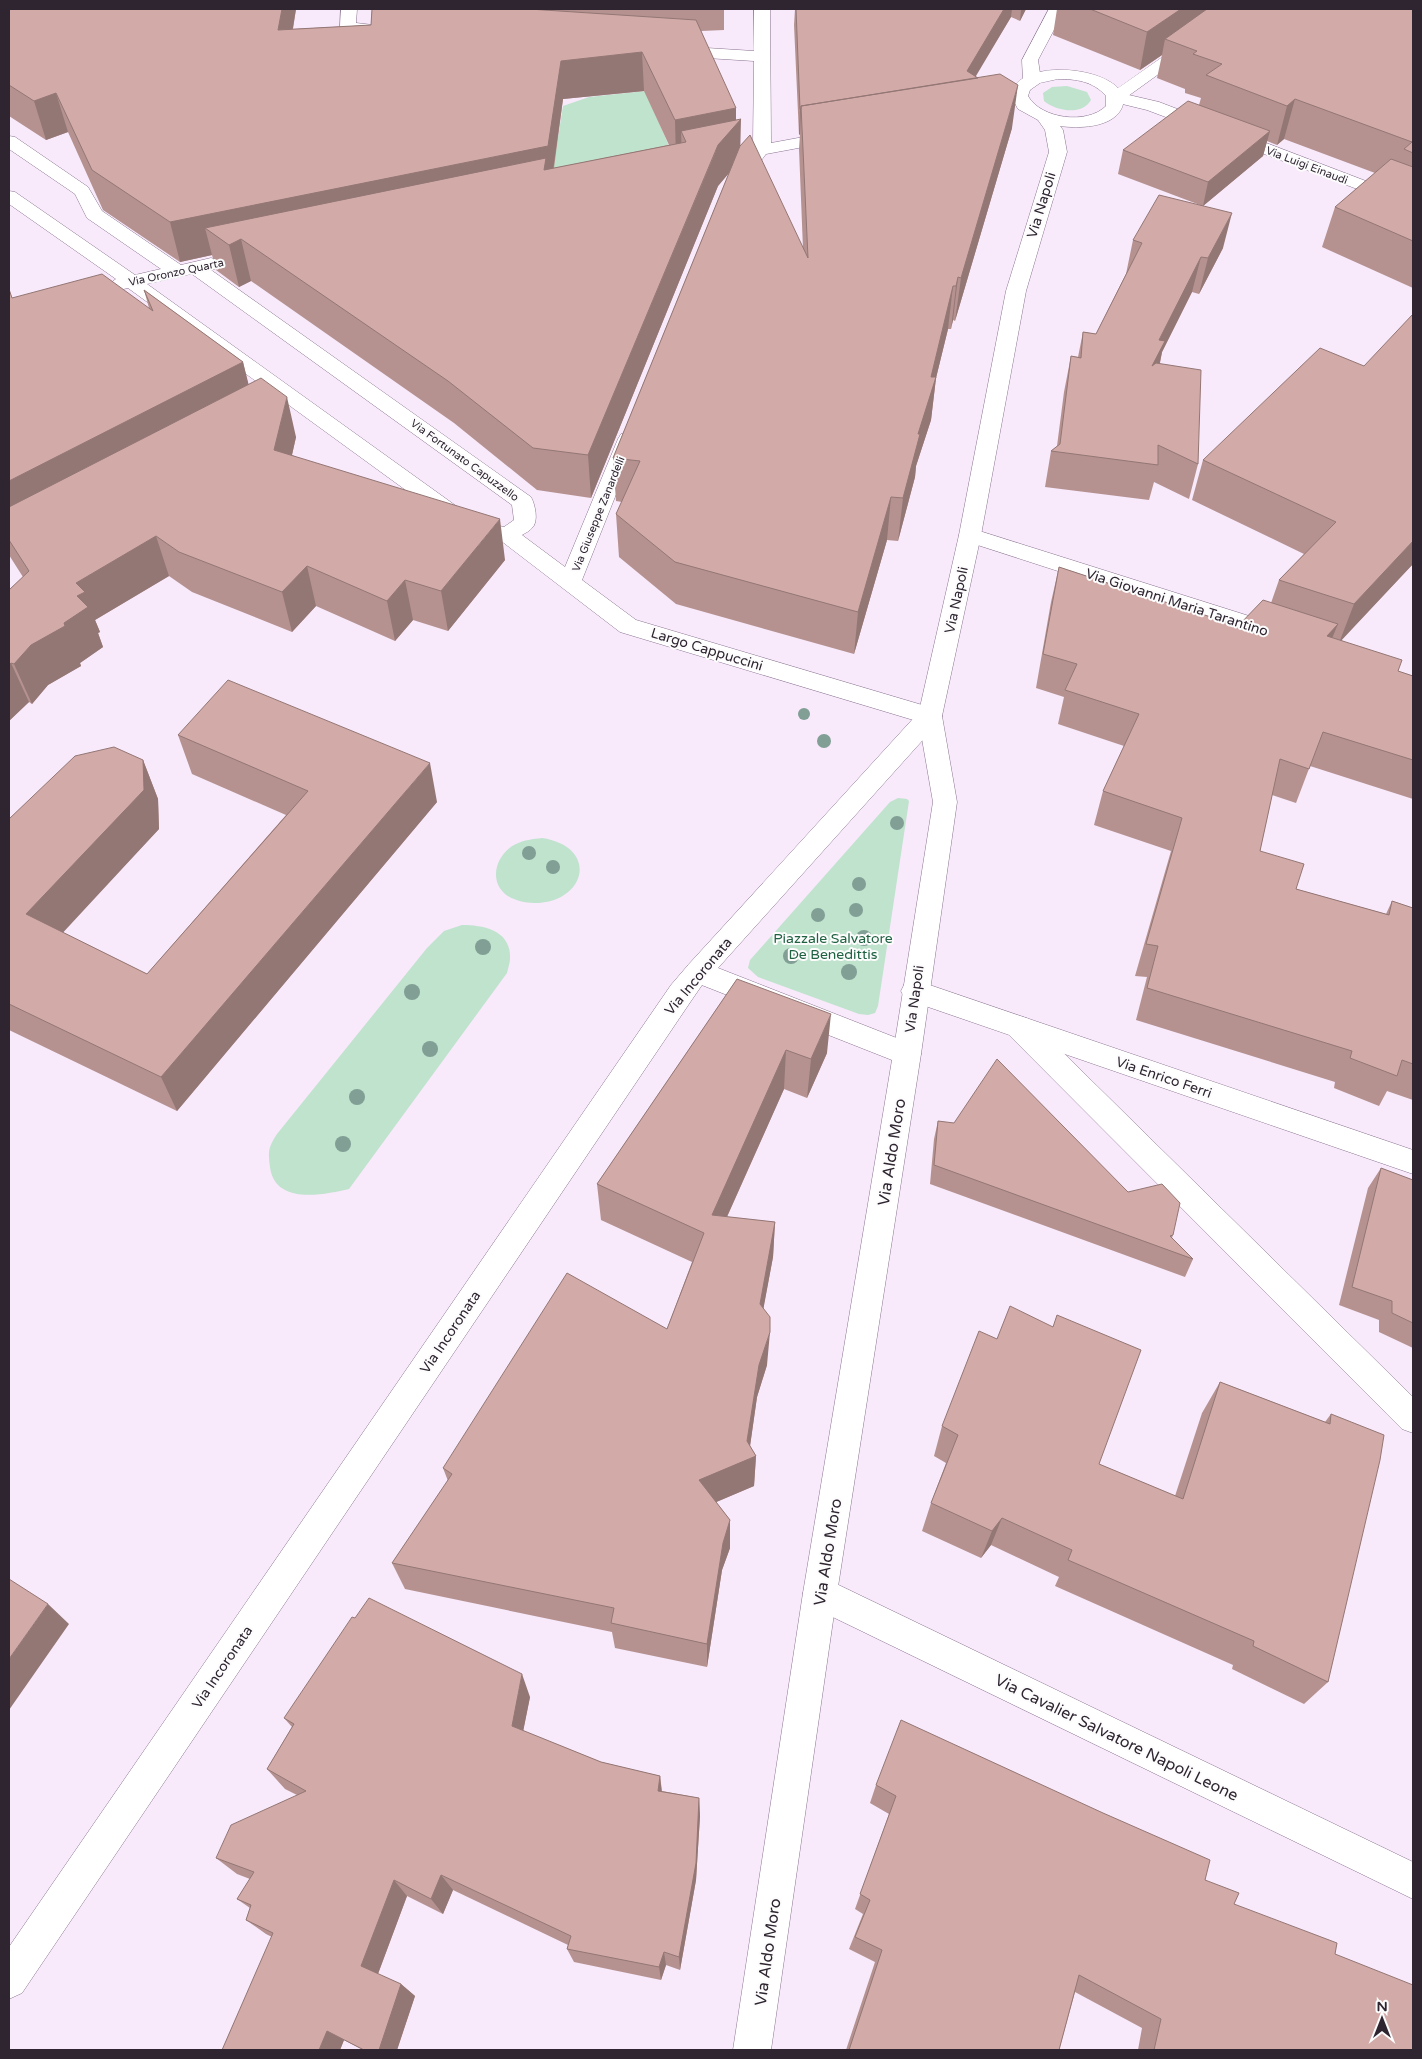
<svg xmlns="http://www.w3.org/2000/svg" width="1422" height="2059" viewBox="0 0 1422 2059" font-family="'Varela Round',sans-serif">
<rect width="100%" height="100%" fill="#f8e9fb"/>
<path fill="#bfe3cd" d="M1067 86 1087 92 1091 100C1082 116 1056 111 1044 101L1043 93 1052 87Z
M645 91 669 146 553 169 563 106 589 97Z
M898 798 907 799 909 801 878 1006 875 1013 868 1015 859 1014 758 977 748 968 750 960 890 802Z
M542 838C600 847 586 903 534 903 524 903 513 900 505 894 488 879 497 853 516 844 524 840 533 839 542 838Z
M462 925C483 925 511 930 510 958 510 963 508 968 507 973L349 1189C323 1195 275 1205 270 1167 268 1151 268 1148 277 1134L427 948 444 931Z"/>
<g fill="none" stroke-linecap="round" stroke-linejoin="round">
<g stroke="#8a7590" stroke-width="1">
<path id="pedestrian" d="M1019 1016 1029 1019 1413 1397V1433L1402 1429 1009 1035 1005 1027 1009 1019Z"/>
</g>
<g stroke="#8a7590" stroke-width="1">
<path id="minor" d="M341 9H357L356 23 391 27 393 30 391 33 385 35 342 30 340 27Z
M754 9H770L771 143 836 131 842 132 845 136 842 140 836 141 766 154C759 163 756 170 744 167L741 163 745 158 721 162 715 161 712 157 715 153 753 146 754 61 675 56 669 55 667 51 669 47 675 46 754 51Z
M1049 9H1065L1038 60 1041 80 1038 84H1026L1023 80 1022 60Z
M1116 92 1159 102 1413 199V210L1147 110 1110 101 1107 97 1110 93Z
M9 136 15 137 88 187 102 211 181 265 211 258 218 260 221 264 218 268 211 270 531 497C535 504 539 522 532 528 530 531 525 533 522 535L565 567 618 439 621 434 628 432 635 434 638 439 582 580 636 620 939 710 942 716 939 722 930 725 620 632 500 540 462 531 128 288 119 290 112 288 109 284 116 279 9 204V191L15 192 135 275 161 269 87 218 75 194 9 149ZM192 274 512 505 514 520 504 527 477 521 147 284Z
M970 528 1284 627 1288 633 1284 639 1276 641 1268 639 962 540 959 535 962 530Z
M698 961 707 964 711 972 691 1001 22 1993 9 1999V1947L671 985 689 964Z
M820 1576 1413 1862V1899L808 1605 803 1593 808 1581Z"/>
</g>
<g stroke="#8a7590" stroke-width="1">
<path id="tertiary" d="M930 707 939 710 942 716 939 722 718 968 917 1046 921 1054 917 1062 907 1065 897 1062 689 980 685 972 689 964 921 710Z
M915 980 1413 1150V1174L905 999 901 991 905 983Z"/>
</g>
<g stroke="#8a7590" stroke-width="1">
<path id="secondary" d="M1231 9H1249L1124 99C1122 128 1080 129 1060 126L1063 130 1067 152 1026 291 981 535 942 716 957 802 921 1054 837 1593 771 2050H733L803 1593 893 1054 933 802 918 716 959 535 1006 291 1049 152 1045 130 1038 120 1018 109 1011 96C1012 92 1013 88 1015 85 1034 62 1098 67 1118 88ZM1058 79C1076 79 1093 81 1106 96V106C1087 125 1041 119 1028 96L1030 90 1040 83Z"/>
</g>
<use href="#pedestrian" fill="#fff" fill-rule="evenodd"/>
<use href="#minor" fill="#fff" fill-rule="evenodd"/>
<use href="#tertiary" fill="#fff" fill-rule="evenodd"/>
<use href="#secondary" fill="#fff" fill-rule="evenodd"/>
</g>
<g fill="#819f95">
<circle cx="804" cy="714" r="6"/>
<circle cx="824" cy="741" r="7"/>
<circle cx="897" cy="823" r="7"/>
<circle cx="529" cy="853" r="7"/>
<circle cx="553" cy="867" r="7"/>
<circle cx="859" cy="884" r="7"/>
<circle cx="856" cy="910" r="7"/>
<circle cx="818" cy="915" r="7"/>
<circle cx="864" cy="938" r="8"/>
<circle cx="483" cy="947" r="8"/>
<circle cx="791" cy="956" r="8"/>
<circle cx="849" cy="972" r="8"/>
<circle cx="412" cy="992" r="8"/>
<circle cx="430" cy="1049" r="8"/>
<circle cx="357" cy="1097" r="8"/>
<circle cx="343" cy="1144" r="8"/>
</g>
<path fill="#b59290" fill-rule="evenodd" d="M9 9H296L293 29 371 25 372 9H724V30L701 31 736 119 740 146 803 249 799 149 800 134 799 135 794 25 795 9H1026L1020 21 1011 17 975 76 1012 128 955 321 953 320 951 329H948L936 378 931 420 916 466 915 477 898 541 887 540 854 654 676 604 619 557 616 514 622 502 616 501 613 458 729 173 718 186 591 498 537 490 454 423 251 281 239 287 216 270 212 255 180 262 103 210 68 132 46 140 9 116ZM644 91 669 145 554 168 563 99Z
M1057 9H1413V288L1322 247 1335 207 1375 173 1284 139 1277 145 1267 141 1263 156 1203 206 1223 248 1199 294 1192 292 1162 352 1160 363 1198 464 1189 499 1154 482 1149 500 1045 487 1051 451 1057 446 1064 392 1071 356 1078 357 1083 332 1096 334 1126 274 1133 240 1200 205 1118 174 1123 150 1199 105 1201 98 1185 93V89L1157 78 1162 55 1140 70 1053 35Z
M9 289 12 298 149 308 144 290 243 362 248 384 296 437 292 455 505 560 448 631 413 620 395 641 316 606 292 632 192 592 169 576 95 620 100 632 98 633 103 647 80 663 81 666 48 685 32 704 29 702 9 721V590L23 577 9 555Z
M1364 366 1413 564 1341 640 1398 671 1413 676V799L1310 766 1296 803 1272 795 1260 851 1296 889 1386 914 1392 901 1413 908V1100L1387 1091 1379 1106 1334 1088 1335 1082 1136 1020 1147 977 1135 976 1171 851 1094 825 1103 791 1124 746 1058 724 1064 697 1036 688 1051 602 1059 567 1238 626 1271 603 1279 580 1304 554 1192 500 1203 460Z
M178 735 437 802 177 1111 9 1030V819L143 760 158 799 159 829 62 932 147 974 286 815 192 774Z
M737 979 827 1053 807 1098 784 1089 727 1217 775 1222 773 1257 763 1309 767 1365 757 1397 750 1446 756 1456 754 1486 716 1502 730 1520V1548L722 1570 707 1667 615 1648 612 1632 405 1589 392 1563 448 1481 443 1468 667 1329 692 1262 601 1220 597 1184Z
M938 1121 1128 1192 1173 1235 1172 1238 1193 1259 1185 1277 930 1184 934 1139Z
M1381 1168 1413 1180V1348L1379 1332V1320L1339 1305 1368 1188Z
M1220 1382 1325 1422 1331 1414 1328 1682 1304 1704 1232 1669 1233 1665 1055 1586 1059 1577 991 1545 981 1558 922 1531 931 1503 946 1463 934 1456 942 1426 1099 1464 1175 1496 1202 1413Z
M530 1697 523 1731 601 1762 660 1776 662 1791 699 1798 700 1816 696 1880 680 1970 666 1965 661 1980 574 1962 567 1949 568 1945 453 1890 443 1914 407 1896 378 1974 401 1984 415 1996 397 2050H363L344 2040 340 2050H222L272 1937 266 1934 246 1920 250 1908 237 1899 250 1879 237 1874 216 1858 297 1795 285 1789 267 1769 292 1727 284 1718Z
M876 1785 1205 1880 1234 1904 1335 1954 1413 2050H1138L1142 2028 1075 1992 1059 2050H846L875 1962 849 1949 863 1914 855 1909 889 1814 870 1803Z"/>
<path fill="#937775" d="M282 9H296L286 69 278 30Z
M1004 9H1012L1011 17 973 81 967 71Z
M1021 9H1026L1020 21Z
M1181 9H1228L1165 39 1162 55 1140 70 1147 32Z
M642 52 644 91 563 99 551 185 241 239 251 281 239 287 229 245 205 228 212 255 180 262 170 222 561 61Z
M1018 85 1012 128 955 321 961 278Z
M56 93 68 132 46 140 34 101Z
M1295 99 1284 139 1277 145 1287 106Z
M736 108V124L741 119 740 160 718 186 591 498 588 455 716 151 687 157 686 142 681 131 682 158 676 159 675 120Z
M800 109H801L800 134 799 135Z
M1270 131 1263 156 1203 206 1208 182Z
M1232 213 1223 248 1199 294 1208 258Z
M1201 257 1192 292 1162 352 1157 376 1152 366 1159 340Z
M958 277 953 320 951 329 956 286Z
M953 286 948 329 936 378 931 420 916 466 915 477 898 541 903 498 931 377Z
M243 362 254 406 9 534V481Z
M287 397 296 437 284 490 274 450Z
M891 497 887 540 854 654 858 612Z
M500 519 505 560 448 631 441 591Z
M156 536 169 576 95 620 100 632 98 633 103 647 80 663 81 666 48 685 32 704 14 664 31 645 64 623 77 596 76 583Z
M1413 541V564L1339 643 1354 604Z
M307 566 316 606 292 632 282 592Z
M405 580 413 620 395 641 387 601Z
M1338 624 1324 658 1327 636Z
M11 663 29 702 9 721V665Z
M143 760 158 799 159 829 45 952 26 914Z
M430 763 437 802 177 1111 161 1077Z
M831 1014 827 1053 807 1098 811 1059Z
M786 1050 784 1089 712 1250V1215Z
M775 1222 773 1257 758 1338 760 1304Z
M770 1332 767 1365 757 1397 748 1460 756 1456 754 1486 700 1509 699 1480 747 1441 759 1365Z
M1002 1518 991 1545 981 1558 992 1531Z
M730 1520V1548L722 1570 707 1667V1644L723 1543Z
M48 1604 69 1624 9 1710V1659Z
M522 1674 530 1697 520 1747 512 1726Z
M660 1776 662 1795 658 1791Z
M699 1798 700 1816 696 1880 680 1970 679 1957Z
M441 1875 453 1890 443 1914 431 1899Z
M394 1880 407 1896 376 1979 361 1966Z
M664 1952 666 1965 661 1980 659 1967Z
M401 1984 415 1996 397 2050H379Z
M327 2031 344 2040 340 2050H319Z"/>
<path fill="#d2aaa7" stroke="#937775" d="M9 9H282L278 30 371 25 372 9H529L696 20 736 108 675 120 642 52 561 61 548 146 170 222 92 170 56 93 34 101 9 85Z
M796 9H1004L967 71 978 78 801 106V109H800Z
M1090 9H1181L1147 32Z
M1207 9H1413V153L1404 149 1412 142 1295 99 1287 106 1206 75 1222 64 1193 54 1197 51 1165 39Z
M1000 74 1018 85 961 278 958 277 956 286H953L931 377H936L918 434H920L903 498 891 497 858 612 675 562 616 514 640 461 613 458 740 146 750 135 808 258 801 106Z
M1188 101 1270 131 1208 182 1123 150Z
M741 119 718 145 588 455 533 448 448 381 241 239 229 245 205 228 546 158 544 170 686 142 681 131Z
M1391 159 1413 167V241L1335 207Z
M1159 195 1232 213 1208 258 1201 257 1159 340 1165 341 1152 366 1156 363 1201 370 1198 464 1158 445V465L1051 451 1060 444 1071 356 1081 358 1083 332 1096 334 1142 243 1133 240Z
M102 274 153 311 144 290 243 362 9 481V289L12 298Z
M1413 314V541L1354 604 1279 580 1336 522 1203 460 1320 348 1364 366Z
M261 378 287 397 274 450 500 519 441 591 405 580 387 601 307 566 282 592 179 552 156 536 76 583 85 592 77 596 88 607 64 623 65 626 31 645 14 664 11 663 9 665V590L29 571 9 540V507Z
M1059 567 1238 626 1263 600 1338 624 1327 636 1402 660 1398 671 1413 676V760L1323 732 1309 769 1280 759 1260 851 1304 864 1296 889 1389 915 1392 901 1413 908V1064L1402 1060 1397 1076 1350 1058 1352 1051 1147 988 1158 946 1146 944 1182 818 1103 791 1139 714 1065 690 1077 664 1043 654Z
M228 680 430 763 161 1077 9 1004V819L75 756 114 747 143 760 144 790 26 914 147 974 308 791 178 735Z
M737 979 831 1014 811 1059 786 1050 712 1215 775 1222 760 1304 770 1317V1332L759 1365 747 1441 756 1456 699 1480 730 1520 723 1543 707 1644 611 1623 614 1608 392 1563 452 1474 443 1468 567 1273 667 1329 704 1233 597 1184Z
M997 1059 1128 1192 1162 1184 1180 1203 1173 1235 1170 1236 1193 1259 934 1165 938 1121 954 1123Z
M1381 1168 1413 1180V1323L1392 1313V1301L1352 1287Z
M1010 1306 1053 1327 1057 1315 1141 1350 1099 1464 1183 1499 1220 1382 1330 1424 1331 1414 1384 1435 1380 1460 1328 1682 1253 1646 1254 1641 1068 1560 1072 1550 1002 1518 992 1531 931 1503 958 1435 942 1426 979 1331 997 1339Z
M9 1579 48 1604 9 1659Z
M369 1598 522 1674 512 1726 601 1762 660 1776 658 1791 699 1798 696 1863 679 1957 664 1952 659 1967 567 1949 571 1936 441 1875 431 1899 394 1880 361 1966 401 1984 379 2050H364L327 2031 319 2050H222L273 1933 246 1920 251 1905 237 1899 254 1872 216 1858 231 1825 306 1791 267 1769 294 1724 284 1718 352 1617 355 1618Z
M901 1720 1103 1813 1210 1860 1205 1880 1239 1893 1234 1904 1337 1943 1335 1954 1413 1985V2050H1154L1161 2019 1079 1975 1059 2050H849L882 1950 855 1937 870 1900 860 1894 896 1796 876 1785Z"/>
<g text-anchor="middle" stroke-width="4" stroke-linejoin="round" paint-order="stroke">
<g font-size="11" fill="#2e2531" stroke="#fcfcfc">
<text transform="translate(1307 165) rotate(21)" y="4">Via Luigi Einaudi</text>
<text transform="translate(176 272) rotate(-12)" y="4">Via Oronzo Quarta</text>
<text transform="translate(465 460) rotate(36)" y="4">Via Fortunato Capuzzello</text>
<text transform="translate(598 514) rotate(-68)" y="4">Via Giuseppe Zanardelli</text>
</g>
<g font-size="14" fill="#2e2531" stroke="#fcfcfc">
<text transform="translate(1041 205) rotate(-73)" y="5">Via Napoli</text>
<text transform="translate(956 600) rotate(-78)" y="5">Via Napoli</text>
<text transform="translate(1177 602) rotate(18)" y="5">Via Giovanni Maria Tarantino</text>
<text transform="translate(707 649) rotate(17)" y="5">Largo Cappuccini</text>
<text transform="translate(698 976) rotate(-50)" y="5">Via Incoronata</text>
<text transform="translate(914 999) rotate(-82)" y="5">Via Napoli</text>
<text transform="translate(1164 1077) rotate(19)" y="5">Via Enrico Ferri</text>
<text transform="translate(450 1332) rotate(-56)" y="5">Via Incoronata</text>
<text transform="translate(222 1667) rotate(-56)" y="5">Via Incoronata</text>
</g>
<g font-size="14" fill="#1f6242" stroke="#fcfcfc">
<text x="833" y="943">Piazzale Salvatore<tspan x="833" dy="16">De Benedittis</tspan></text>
</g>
<g font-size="16" fill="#2e2531" stroke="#fcfcfc">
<text transform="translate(891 1152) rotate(-81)" y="6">Via Aldo Moro</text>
<text transform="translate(827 1552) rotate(-81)" y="6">Via Aldo Moro</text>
<text transform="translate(1117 1737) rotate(26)" y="6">Via Cavalier Salvatore Napoli Leone</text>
<text transform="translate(767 1952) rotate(-82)" y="6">Via Aldo Moro</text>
</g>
</g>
<rect width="1422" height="2059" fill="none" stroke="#2e2531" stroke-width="20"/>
<g transform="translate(1382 2019)" stroke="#fcfcfc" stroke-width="4" paint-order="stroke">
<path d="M0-4L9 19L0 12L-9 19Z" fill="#2e2531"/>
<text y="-8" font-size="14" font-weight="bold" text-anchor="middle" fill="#2e2531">N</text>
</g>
</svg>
